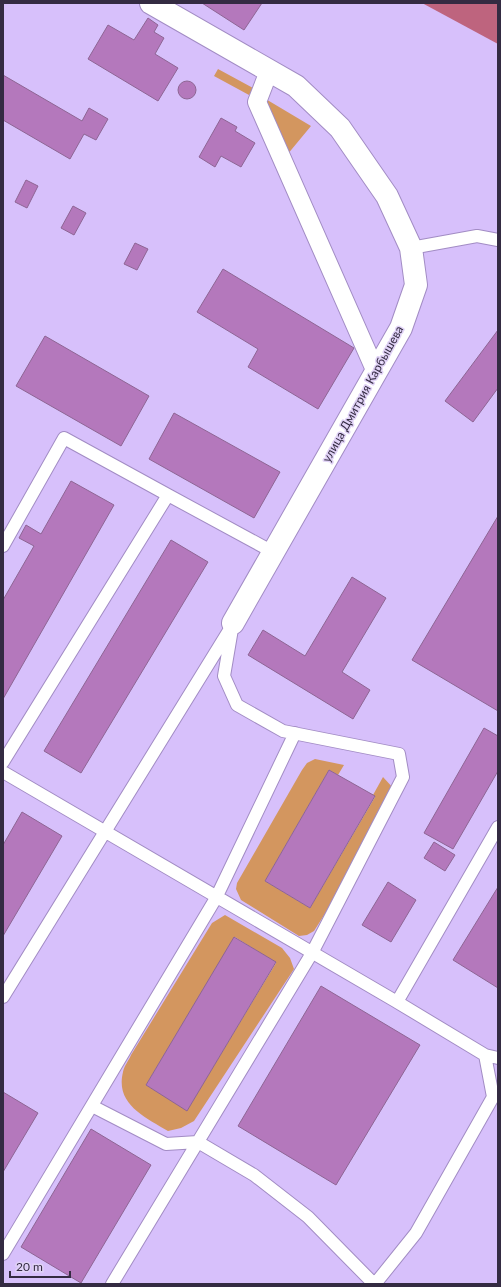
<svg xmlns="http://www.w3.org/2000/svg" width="501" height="1287" viewBox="0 0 501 1287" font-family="Lato,sans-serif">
<rect width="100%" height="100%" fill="#d7c0fb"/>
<path fill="#d3965f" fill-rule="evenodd" d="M218 69 253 88 249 95 214 76Z
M264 98 311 126 287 155Z
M315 759 344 765 338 775 329 770 265 881 310 908 375 797 373 795 383 777 394 789 389 813 314 931 307 935 299 936 241 900 236 889 237 883 302 770 307 763Z
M225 915 282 948 290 958 294 969 194 1121 181 1128 168 1131C145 1117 115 1104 123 1072 124 1066 129 1060 131 1055L212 923ZM235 937 276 963 187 1110 146 1085Z"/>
<path fill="#be647e" d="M422 3H498V44Z"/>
<path fill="#b478bc" stroke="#8e6594" d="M202 3H262L244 30Z
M148 18 158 25 154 32 164 38 155 54 178 68 158 101 88 59 108 25 134 40Z
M3 75 82 121 89 108 108 119 96 140 84 134 70 159 3 120Z
M178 90a9 9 0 1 1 18 0a9 9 0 1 1-18 0Z
M221 118 237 127 235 131 255 143 241 167 221 156 215 167 199 157Z
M26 180 38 186 27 208 15 202Z
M73 206 86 213 74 235 61 228Z
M135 243 148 249 137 270 124 264Z
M223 269 354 348 318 409 248 367 258 349 197 312Z
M498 330V388L473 422 445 401Z
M45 336 149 396 121 446 16 386Z
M174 413 280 472 254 518 149 459Z
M71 481 114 505 3 699V600L34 546 19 538 26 525 41 534Z
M498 516V711L412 660Z
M171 540 208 562 81 773 44 751Z
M352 577 386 598 342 672 370 690 353 719 248 655 263 630 305 656Z
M484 728 498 736V771L453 849 424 833Z
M329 770 375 796 310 908 265 881Z
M22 812 62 836 3 936V845Z
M434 842 455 855 445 871 424 858Z
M388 882 416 900 391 942 362 925Z
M498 887V988L453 960Z
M234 937 276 962 187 1111 146 1085Z
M321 986 420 1045 336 1185 238 1126Z
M3 1092 38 1113 3 1172Z
M91 1129 151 1165 81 1283 21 1247Z"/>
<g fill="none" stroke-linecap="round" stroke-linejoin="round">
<g stroke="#a28cc4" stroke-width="14">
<path id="service" d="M411 248 477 236 498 240
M168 495 273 552
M3 546 64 438 168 495 3 762
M3 772 397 1002
M3 997 230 629
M485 1055 498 1058
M92 1106 166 1144 198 1142 254 1175 308 1217 374 1284
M3 1254 216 898 295 733
M112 1284 312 953 403 777 399 754 283 731 237 705 224 676 233 623
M375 1284 416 1233 493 1097 485 1055 397 1002 498 827"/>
</g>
<g stroke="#a28cc4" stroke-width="20">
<path id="pedestrian" d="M269 71 257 102 376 372"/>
</g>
<g stroke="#a28cc4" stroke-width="24">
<path id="minor" d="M151 3 296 86 340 128 387 196 411 248 416 285 401 328 233 623"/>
</g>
<use href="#service" stroke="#fff" stroke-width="12"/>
<use href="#pedestrian" stroke="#fff" stroke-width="18"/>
<use href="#minor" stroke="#fff" stroke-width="22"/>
</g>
<g text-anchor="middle" stroke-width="3" stroke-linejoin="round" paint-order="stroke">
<g font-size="12" fill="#342b42" stroke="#e0d2f6">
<text transform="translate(363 394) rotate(-61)" y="4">улица Дмитрия Карбышева</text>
</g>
</g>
<rect width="501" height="1287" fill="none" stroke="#342b42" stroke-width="8"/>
<path d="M10 1271v6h60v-6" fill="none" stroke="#342b42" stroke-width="2"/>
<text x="16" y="1271" font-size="12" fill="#342b42" stroke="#e0d2f6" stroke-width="3" paint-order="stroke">20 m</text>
</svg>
